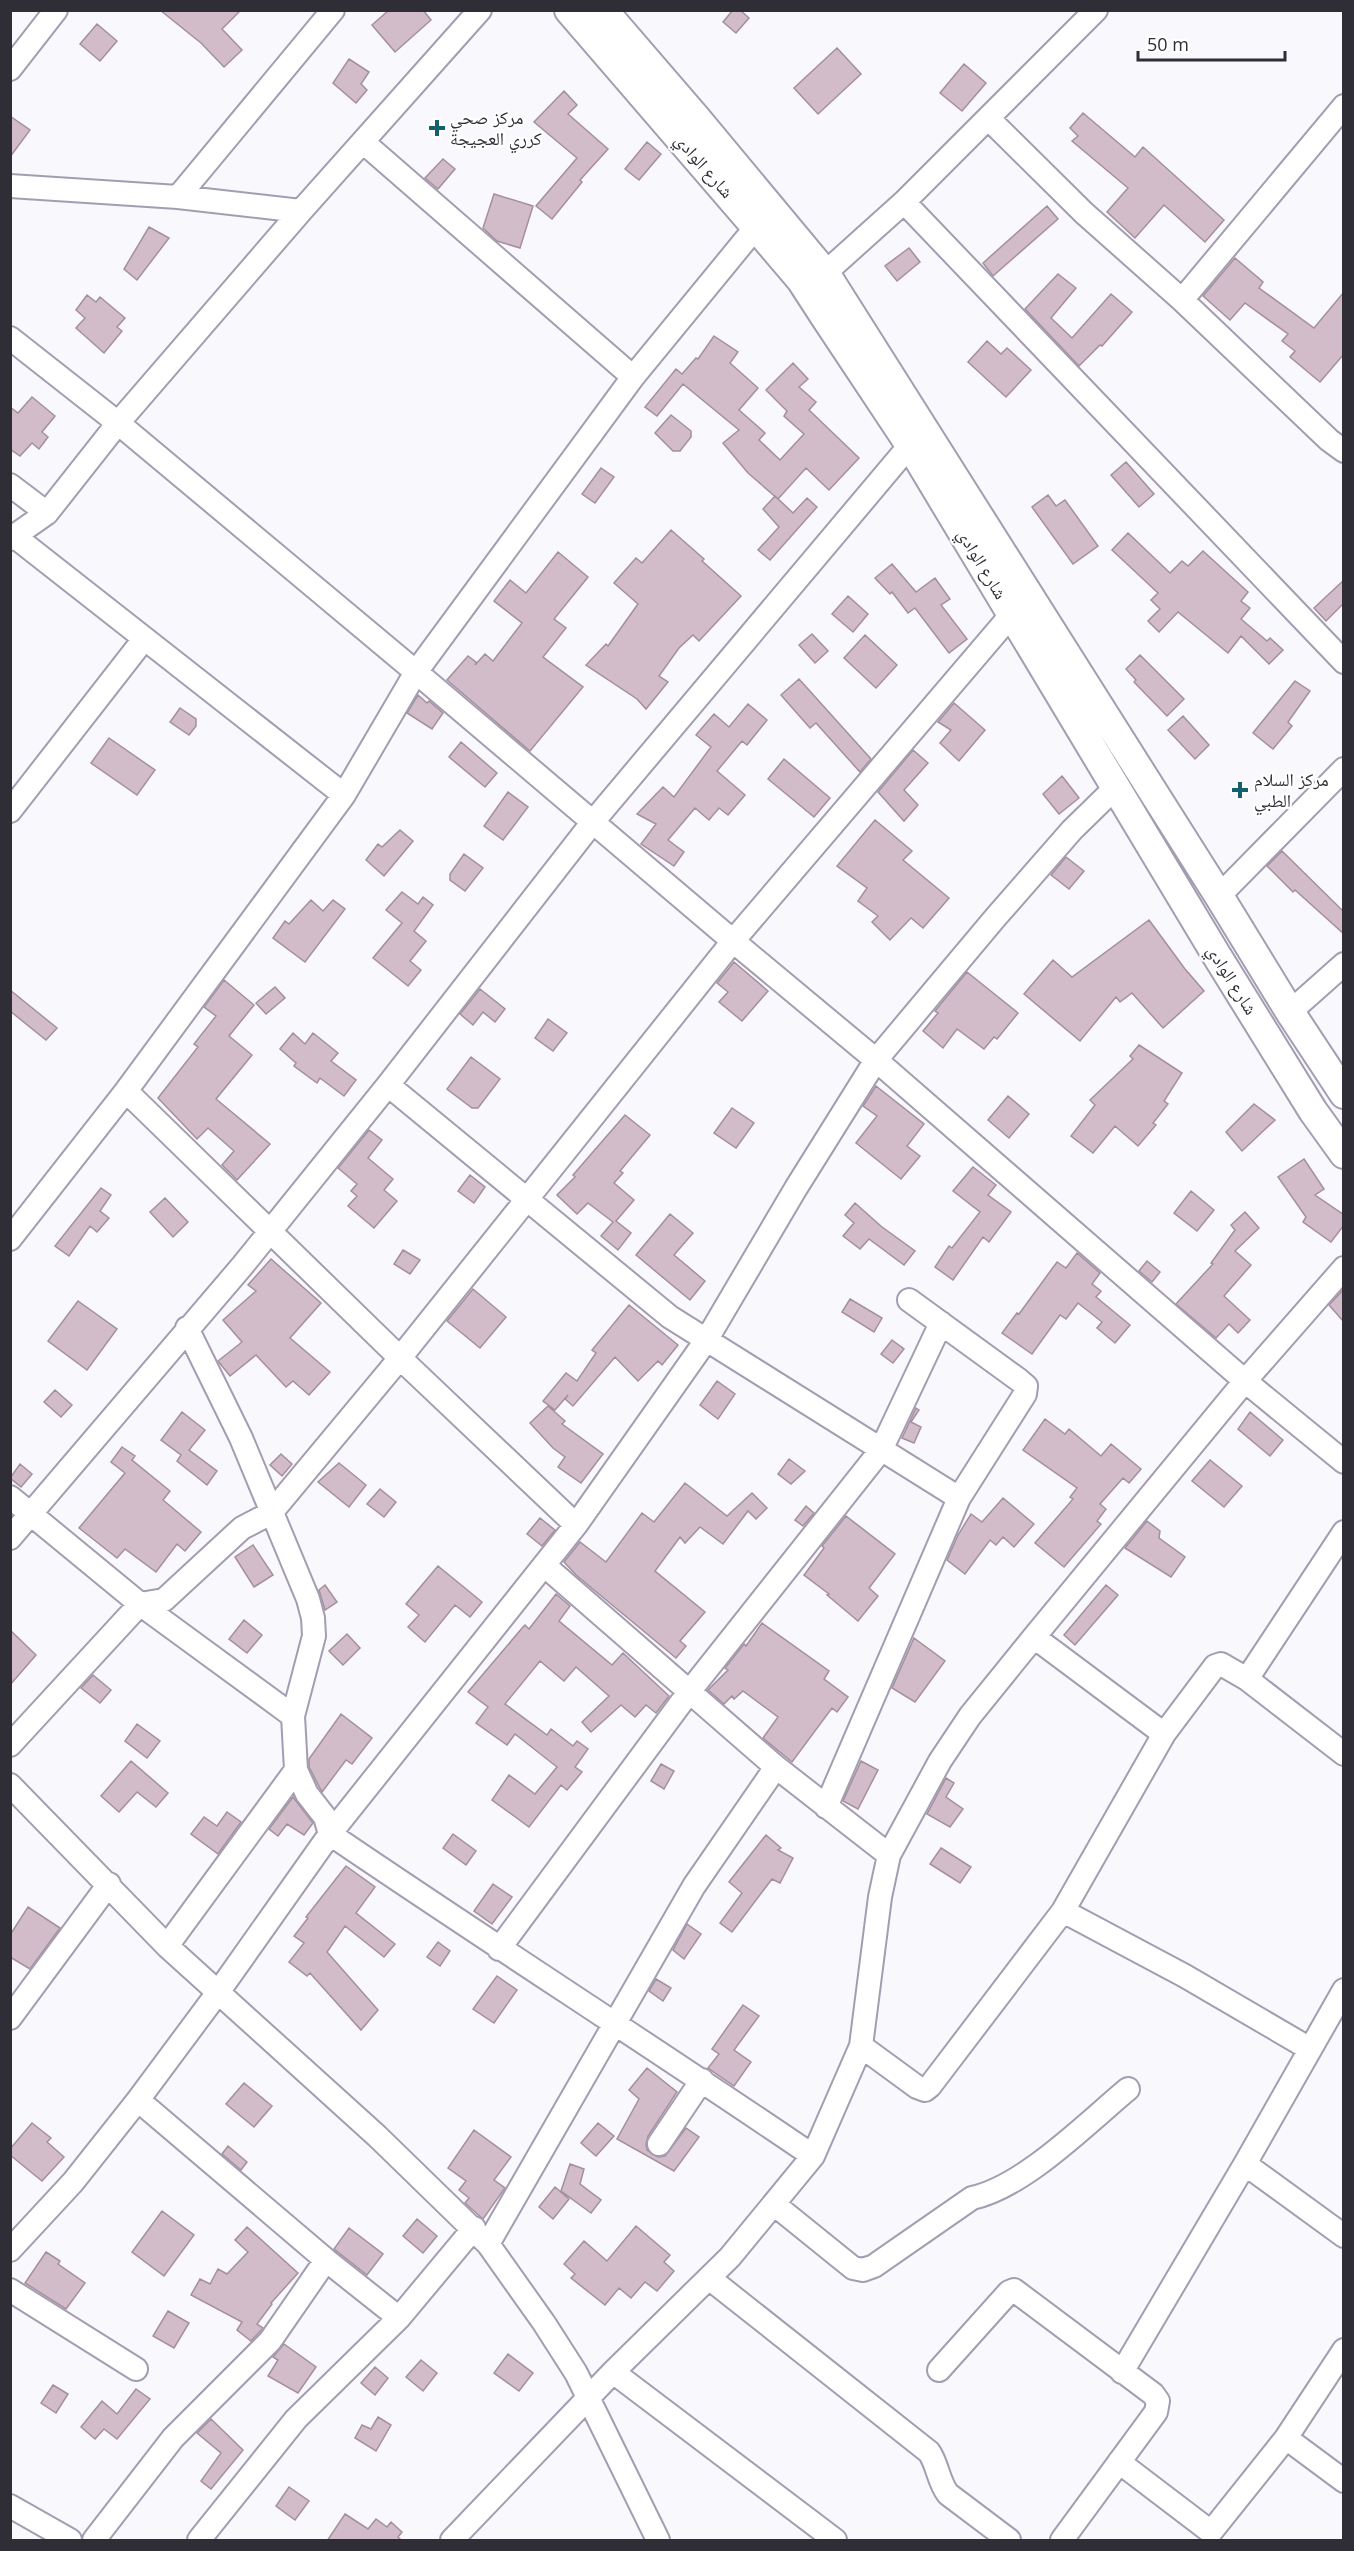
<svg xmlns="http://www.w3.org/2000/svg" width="1354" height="2551" viewBox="0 0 1354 2551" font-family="'Open Sans','Noto Naskh Arabic',sans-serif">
<rect width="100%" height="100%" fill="#f9f8fc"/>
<path fill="#d2bcc9" stroke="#a48f9c" stroke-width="1.5" d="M160 10H241L222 29 242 50 224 67 201 43Z
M389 10H423L431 20 395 52 372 25Z
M733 10H740L749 18 736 33 723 22Z
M97 24 117 41 100 61 80 44Z
M837 48 861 74 818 114 794 88Z
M349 59 369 72 361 84 367 90 356 103 333 83Z
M964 64 986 83 962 111 940 93Z
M564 91 577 105 568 114 608 149 580 180 582 182 552 219 536 206 577 158 534 122Z
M1083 113 1135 157 1143 147 1224 220 1205 242 1164 205 1135 238 1107 212 1128 188 1072 141 1078 136 1070 128Z
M10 116 30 130 10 157Z
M647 142 661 154 639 180 625 169Z
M443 159 455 169 438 189 425 178Z
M494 194 533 206 520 248 497 241 483 228Z
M1047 206 1058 219 993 276 983 263Z
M149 227 169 238 137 280 124 269Z
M909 248 920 262 897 281 885 266Z
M1235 258 1263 282 1259 288 1314 328 1344 292V354L1320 382 1290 357 1295 351 1282 341 1288 334 1245 303 1230 320 1203 296Z
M1058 274 1076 288 1051 318 1072 338 1111 294 1132 312 1102 346 1100 345 1079 366 1025 309Z
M87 295 96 302 100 297 125 318 117 327 122 331 104 353 76 328 85 318 76 310Z
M714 336 738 352 730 363 758 388 739 410 765 433 759 440 780 460 804 434 784 416 787 411 766 390 793 363 808 379 799 387 816 402 809 410 859 458 829 490 806 468 778 499 748 473 723 443 739 430 683 384 657 416 645 407 676 369 682 374 696 358 698 359Z
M987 341 1001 354 1007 348 1031 370 1006 397 968 362Z
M32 397 55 416 42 432 48 437 39 449 32 443 20 456 10 449V407L18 413Z
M671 415 691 431V437L680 451H673L655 433Z
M1126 462 1154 494 1139 507 1111 475Z
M601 468 614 477 595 503 582 494Z
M1048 495 1056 506 1065 500 1098 546 1073 564 1032 507Z
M775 496 793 513 807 498 817 507 770 560 758 550 779 527 763 509Z
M671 530 704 559 702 561 741 596 699 641 693 635 679 648 659 676 668 682 646 709 637 699 586 665 606 644 608 646 638 604 614 583 636 558 642 563Z
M1128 533 1170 573 1182 561 1188 566 1203 551 1248 592 1241 601 1250 608 1241 619 1267 641 1270 638 1283 650 1269 664 1241 636 1228 653 1178 612 1159 632 1148 621 1160 609 1151 600 1158 593 1112 550Z
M558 552 588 577 554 619 566 628 543 657 583 687 530 751 447 680 468 656 476 662 475 665 485 654 493 661 522 623 494 601 510 580 526 593Z
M892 564 916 592 935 578 950 599 941 605 967 639 949 653 915 608 908 613 892 592 890 594 875 578Z
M1344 580V603L1326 621 1314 608Z
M848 596 868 614 853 632 832 614Z
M812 634 828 651 815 663 799 645Z
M865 635 897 665 876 688 844 658Z
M1140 655 1184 699 1167 716 1134 682 1136 680 1126 669Z
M799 679 871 759 860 772 816 723 810 728 781 695Z
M1295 681 1310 691 1288 722 1292 726 1273 749 1253 733Z
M418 695 427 703 429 701 443 713 432 729 407 713Z
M954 703 985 730 959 761 940 743 951 730 938 722Z
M748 704 767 720 747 745 742 741 717 771 745 795 728 815 719 808 709 820 695 808 668 840 684 852 674 866 641 844 656 824 637 814 663 787 674 797 711 747 696 735 714 714 729 727Z
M180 708 196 719V726L189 735 170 722Z
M1183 716 1209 745 1195 759 1168 730Z
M109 738 155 770 137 795 91 763Z
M461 742 497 773 485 787 449 757Z
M913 750 928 763 904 790 918 805 904 821 878 792Z
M784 759 830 798 814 817 768 779Z
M1062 776 1079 798 1059 814 1043 794Z
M508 792 528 807 503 840 484 826Z
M875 820 912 851 903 860 949 898 923 928 911 918 890 940 872 922 878 916 858 901 867 888 837 866Z
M400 830 413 841 384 876 366 860 378 844 382 847Z
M1282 851 1344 912V934L1295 890 1293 892 1267 866Z
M464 854 483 868 465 891 450 880V874Z
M1066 857 1084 871 1069 889 1051 875Z
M402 892 418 904 423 897 433 905 414 931 426 941 410 961 421 970 408 986 373 958 402 923 386 910Z
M311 900 323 911 333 900 345 909 305 962 273 938 285 921 289 924Z
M1149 920 1185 969 1204 991 1163 1028 1132 993 1120 1002 1116 997 1080 1041 1024 994 1053 960 1072 977Z
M734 962 768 991 742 1021 719 1002 728 992 717 983Z
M967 972 1018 1013 997 1039 994 1037 984 1049 957 1029 943 1048 923 1031 938 1013 935 1011Z
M224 980 254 1005 229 1036 252 1055 216 1099 270 1144 237 1180 222 1165 234 1151 208 1128 197 1139 158 1098 198 1047 194 1044 216 1016 204 1007Z
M275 987 285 998 266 1014 256 1003Z
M480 989 505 1009 495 1022 483 1012 473 1025 460 1014Z
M10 990 57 1028 46 1040 10 1011Z
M548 1019 567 1033 553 1051 535 1038Z
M293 1033 305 1044 313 1033 338 1053 331 1061 356 1080 344 1096 320 1078 317 1083 294 1066 296 1063 280 1049Z
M1139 1045 1182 1073 1164 1101 1168 1104 1153 1123 1156 1125 1138 1146 1115 1126 1093 1153 1071 1136 1095 1105 1090 1100 1133 1059 1130 1056Z
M471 1057 500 1079 478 1108H472L447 1089Z
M876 1086 924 1124 907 1146 920 1156 901 1179 856 1143 877 1116 863 1106Z
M1008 1096 1029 1114 1009 1138 988 1120Z
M1254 1104 1275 1120 1242 1151 1226 1132Z
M732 1108 754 1123 736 1148 714 1133Z
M625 1115 650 1135 620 1171 623 1173 614 1183 634 1200 616 1221 631 1233 618 1250 601 1236 613 1222 588 1203 577 1214 557 1195 575 1177 573 1175Z
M369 1130 382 1140 368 1158 393 1179 384 1190 397 1201 374 1228 348 1206 357 1196 351 1191 357 1184 338 1168Z
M1304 1159 1324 1189 1315 1195 1344 1215V1225L1331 1242 1303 1222 1306 1217 1278 1177Z
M973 1167 996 1185 988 1195 1011 1212 989 1242 983 1237 953 1280 935 1267 949 1246 952 1248 980 1212 953 1191Z
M470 1175 485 1187 474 1203 458 1191Z
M101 1188 111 1195 100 1211 109 1218 97 1232 90 1226 69 1256 55 1246Z
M1191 1191 1214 1210 1197 1231 1174 1213Z
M165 1198 188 1222 173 1237 150 1212Z
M855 1203 882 1227 915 1251 904 1265 869 1239 860 1249 843 1236 854 1223 845 1215Z
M1245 1212 1259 1228 1235 1251 1251 1265 1224 1296 1250 1320 1238 1333 1229 1324 1216 1338 1176 1304 1213 1264 1211 1263 1235 1230 1231 1225Z
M670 1214 693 1233 674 1255 705 1281 690 1300 636 1255Z
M403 1250 420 1260 410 1274 394 1264Z
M1077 1253 1100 1273 1092 1284 1101 1291 1096 1297 1130 1325 1115 1343 1097 1328 1102 1322 1078 1303 1066 1319 1060 1315 1032 1354 1002 1333 1017 1313 1019 1314 1057 1262 1066 1268Z
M271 1259 321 1303 290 1338 330 1372 309 1395 293 1381 286 1387 256 1355 230 1376 218 1361 242 1342 223 1320 256 1291 248 1285Z
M1147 1261 1160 1272 1152 1282 1139 1271Z
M473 1289 506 1317 480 1348 447 1321Z
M1344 1289V1322L1329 1305Z
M850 1299 882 1318 874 1332 842 1312Z
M78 1301 117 1329 87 1370 48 1341Z
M629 1305 678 1345 662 1365 658 1361 638 1381 615 1357 573 1406 565 1399 568 1395 555 1410 543 1401 566 1373 577 1381 596 1353 592 1350Z
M892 1340 904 1349 893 1363 881 1354Z
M717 1381 735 1394 718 1419 700 1405Z
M55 1390 72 1405 61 1417 44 1402Z
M548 1406 565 1421 562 1424 603 1454 581 1483 558 1467 565 1457 553 1448 530 1423Z
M916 1408 919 1410 911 1422 921 1427 914 1443 902 1438Z
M182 1412 205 1430 189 1450 217 1471 207 1485 177 1461 181 1455 161 1440Z
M1250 1412 1283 1440 1270 1456 1238 1429Z
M1045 1419 1065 1434 1069 1429 1101 1456 1111 1444 1141 1469 1129 1483 1123 1478 1100 1504 1106 1509 1097 1521 1101 1524 1064 1567 1035 1543 1073 1499 1070 1497 1077 1488 1023 1450Z
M122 1447 135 1456 132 1460 170 1491 163 1500 201 1532 185 1551 177 1544 156 1572 125 1549 117 1558 79 1528 125 1473 111 1462Z
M281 1454 292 1464 282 1476 270 1465Z
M789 1459 805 1471 791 1484 778 1474Z
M1210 1460 1242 1486 1224 1507 1192 1481Z
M339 1463 366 1485 349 1507 318 1482Z
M20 1464 32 1474 21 1487 10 1478Z
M685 1483 727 1516 752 1493 767 1508 756 1519 748 1511 723 1544 700 1527 685 1543 680 1537 655 1571 705 1612 680 1641 686 1646 676 1658 576 1575 564 1562 580 1542 606 1562 642 1513 654 1522Z
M380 1489 396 1502 384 1517 367 1504Z
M1003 1498 1034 1524 1014 1547 1003 1537 996 1545 990 1540 965 1574 947 1560 958 1535 971 1514 982 1522Z
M806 1506 814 1513 803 1526 795 1520Z
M846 1516 895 1554 869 1588 878 1596 858 1621 827 1595 829 1594 804 1575 824 1548 822 1546Z
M540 1518 555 1530 542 1546 527 1534Z
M1147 1521 1160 1531 1159 1538 1185 1557 1171 1577 1125 1548Z
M253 1545 273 1575 254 1587 235 1557Z
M438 1566 482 1602 470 1617 455 1605 425 1642 408 1627 419 1615 406 1604Z
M325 1585 337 1602 325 1610 319 1590Z
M1106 1585 1118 1595 1075 1645 1064 1635Z
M556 1594 570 1606 559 1621 612 1665 623 1653 669 1696 656 1713 646 1705 635 1717 621 1705 591 1732 582 1722 609 1696 576 1667 564 1681 540 1661 505 1704 547 1735 551 1729 573 1746 577 1741 588 1749 575 1767 582 1772 567 1790 561 1785 529 1827 492 1800 509 1775 535 1794 557 1767 515 1734 507 1745 476 1723 488 1707 468 1692 523 1627 525 1625 529 1629Z
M244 1620 262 1635 247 1653 229 1639Z
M762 1623 829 1671 824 1679 848 1697 837 1712 832 1708 792 1762 763 1738 778 1717 743 1691 734 1699 732 1696 724 1704 708 1690 728 1670 725 1668 744 1644 746 1646Z
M10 1630 36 1655 10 1685Z
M347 1634 360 1648 343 1665 329 1651Z
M914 1638 945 1661 915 1702 892 1688Z
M93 1675 111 1690 100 1703 81 1688Z
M341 1714 372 1738 352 1764 346 1760 322 1792 309 1767V1759Z
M137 1724 160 1741 147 1758 125 1741Z
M131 1761 168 1793 156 1807 137 1792 119 1812 101 1796Z
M861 1761 878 1770 858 1809 843 1801Z
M661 1764 674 1771 664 1789 651 1781Z
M946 1778 954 1783 946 1797 963 1809 950 1827 927 1814Z
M293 1797 313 1823 304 1835 287 1824 278 1836 269 1829Z
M227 1812 241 1822 218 1854 191 1834 204 1817 217 1826Z
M453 1834 476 1851 466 1865 443 1848Z
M766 1835 781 1848 778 1850 793 1858 780 1883 772 1879 732 1932 720 1923 742 1893 729 1882Z
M941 1848 971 1867 960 1883 930 1864Z
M346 1866 375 1887 356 1913 395 1944 384 1957 345 1926 327 1952 378 2010 361 2030 310 1973 307 1976 289 1962 304 1943 294 1936 308 1918 306 1917Z
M493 1884 512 1897 492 1924 474 1911Z
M28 1907 60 1928 30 1969 10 1957V1935Z
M687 1924 701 1934 684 1959 673 1950Z
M438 1942 450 1951 440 1966 427 1957Z
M497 1976 517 1990 494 2023 473 2009Z
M656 1979 671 1988 663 2001 649 1991Z
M743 2005 759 2016 734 2050 751 2062 734 2086 708 2068 719 2054 712 2049Z
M647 2068 677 2092 648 2136 646 2144 647 2150 658 2157 665 2156 686 2128 699 2137 674 2171 617 2139 639 2099 629 2090Z
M244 2083 272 2106 254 2127 226 2104Z
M32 2123 51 2138 47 2142 64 2157 42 2181 10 2155V2149Z
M598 2123 614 2136 596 2156 581 2143Z
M474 2130 511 2157 494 2180 505 2188 483 2219 465 2203 469 2198 459 2190 466 2181 448 2168Z
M228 2146 247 2162 241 2170 222 2154Z
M570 2164 584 2169 580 2184 601 2200 591 2213 561 2191Z
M555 2187 569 2199 553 2219 539 2207Z
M162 2211 194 2235 164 2276 132 2252Z
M417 2219 437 2236 423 2253 403 2236Z
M636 2226 670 2255 664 2262 674 2271 657 2291 645 2282 631 2298 619 2288 605 2305 571 2278 575 2274 564 2264 584 2241 607 2261Z
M247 2227 298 2273 271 2303 272 2304 257 2324 263 2328 251 2341 237 2330 242 2322 191 2295 200 2279 210 2284 218 2269 227 2274 248 2252 235 2240Z
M349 2228 383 2254 367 2275 334 2249Z
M46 2252 60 2261 58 2264 85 2283 66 2309 25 2283Z
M168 2311 189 2323 174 2348 153 2336Z
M284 2344 316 2367 298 2393 268 2376 278 2360 273 2357Z
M508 2354 533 2373 519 2391 494 2373Z
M421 2360 437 2373 423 2391 406 2377Z
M375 2367 388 2378 375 2395 361 2383Z
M53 2385 68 2394 56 2413 41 2403Z
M136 2389 150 2399 117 2439 104 2429 95 2439 81 2427 102 2401 117 2414Z
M378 2417 391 2425 376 2451 355 2438 362 2425 371 2429Z
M211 2419 243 2450 211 2489 201 2481 221 2453 197 2433Z
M289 2487 309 2501 295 2520 276 2506Z
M345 2514 368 2529 376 2519 387 2527 391 2522 402 2532 398 2537 402 2541H327Z"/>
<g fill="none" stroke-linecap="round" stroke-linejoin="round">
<g stroke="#a49db2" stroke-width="26">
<path id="minor" d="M10 69 56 10
M989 119 1084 213 1182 300 1329 440 1344 451
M363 142 633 377
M10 186 178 197 301 211
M178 197 333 10
M904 202 1344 662
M825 273 904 202 1096 10
M1182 300 1344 106
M10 338 118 423 416 672 733 941 876 1060 1245 1381 1344 1462
M10 485 47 513
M14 536 344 795
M10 539 47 513 118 423 301 211 480 10
M10 811 144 639
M1219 896 1344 769
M1290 1012 1344 964
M388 1085 670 1317 959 1498
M126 1091 400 1358 576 1525
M10 1239 126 1091 344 795 416 672 633 377 756 227
M187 1328 241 1438 308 1599 313 1618 314 1636 293 1716 296 1770 307 1794 325 1817 330 1834C490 1943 653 2047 813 2156
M10 1497 140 1604 293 1716
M10 1538 243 1265 388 1085 592 823 910 445
M544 1565 776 1767 889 1855
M1034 1637 1164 1734 1215 1666 1221 1664 1247 1679 1344 1532
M1247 1679 1344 1754
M10 1745 140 1604 164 1600 242 1528 271 1513 400 1358 733 941 1012 614
M10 1785 167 1946 377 2136 488 2244 544 2323 576 2373 658 2540
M826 1807 959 1498 1025 1394 1026 1386 1019 1380 909 1300
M1063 1911 1185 1976 1310 2049
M167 1946 296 1770
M499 1949 689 1692 881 1450 941 1323
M10 2018 109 1884
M861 2046 917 2087 925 2090 930 2086 1063 1911 1164 1734
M138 2100 326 2260 399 2318
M659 2144 702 2080
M1245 2164 1344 2236
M775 2205 853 2268 863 2270 874 2266 972 2198C1024 2187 1087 2123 1128 2089
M488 2244 694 1886 776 1767
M10 2250 73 2182 138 2100 219 1991 330 1834 576 1525 707 1339 796 1188 876 1060 995 918 1072 830 1116 787
M709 2278 929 2452C938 2465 938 2481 948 2494L1009 2540
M10 2290 136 2369
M939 2370 1009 2292 1014 2290 1153 2394 1158 2401 1156 2412 1062 2540
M613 2372 730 2257 813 2156 861 2046 880 1897 889 1855 940 1761 970 1716 1034 1637 1245 1381 1344 1268
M1122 2372 1245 2164 1344 1990
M1286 2438 1344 2481
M1119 2462 1211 2532 1286 2438 1344 2350
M10 2506 70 2540
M94 2540 173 2438 270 2341 326 2260
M199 2540 296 2419 399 2318 474 2228
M452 2540 613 2372 835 2540"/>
</g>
<g stroke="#a49db2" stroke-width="32">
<path id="major" d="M569 10 756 227 801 280 825 317 910 445 1217 956 1313 1111 1344 1154
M603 10 696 118 825 273 1219 896 1290 1012 1344 1094"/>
</g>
<use href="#minor" stroke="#fff" stroke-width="22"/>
<use href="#major" stroke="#fff" stroke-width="28"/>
</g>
<g fill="#14606c" stroke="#fff" stroke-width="2">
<path d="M434 119h6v6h6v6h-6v6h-6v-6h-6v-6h6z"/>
<path d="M1237 781h6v6h6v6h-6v6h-6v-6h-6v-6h6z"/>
</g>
<g text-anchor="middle" stroke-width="4.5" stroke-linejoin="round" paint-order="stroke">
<g font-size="18" fill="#2f2d35" stroke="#fff" text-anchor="start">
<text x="450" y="124">مركز صحي<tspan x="450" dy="21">كرري العجيجة</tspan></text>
<text x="1254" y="786">مركز السلام<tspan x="1254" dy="21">الطبي</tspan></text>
</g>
<g font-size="18" fill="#2f2d35" stroke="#fff">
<text transform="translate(704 166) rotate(49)" y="6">شارع الوادي</text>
<text transform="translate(982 564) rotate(59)" y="6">شارع الوادي</text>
<text transform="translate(1232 980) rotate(58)" y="6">شارع الوادي</text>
</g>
</g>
<rect width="1354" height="2551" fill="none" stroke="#2f2d35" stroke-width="24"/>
<path d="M1138 51v9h147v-9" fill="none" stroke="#2f2d35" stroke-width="3"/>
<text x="1147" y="51" font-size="18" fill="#2f2d35" stroke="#ffffff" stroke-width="4.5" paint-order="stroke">50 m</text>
</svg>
